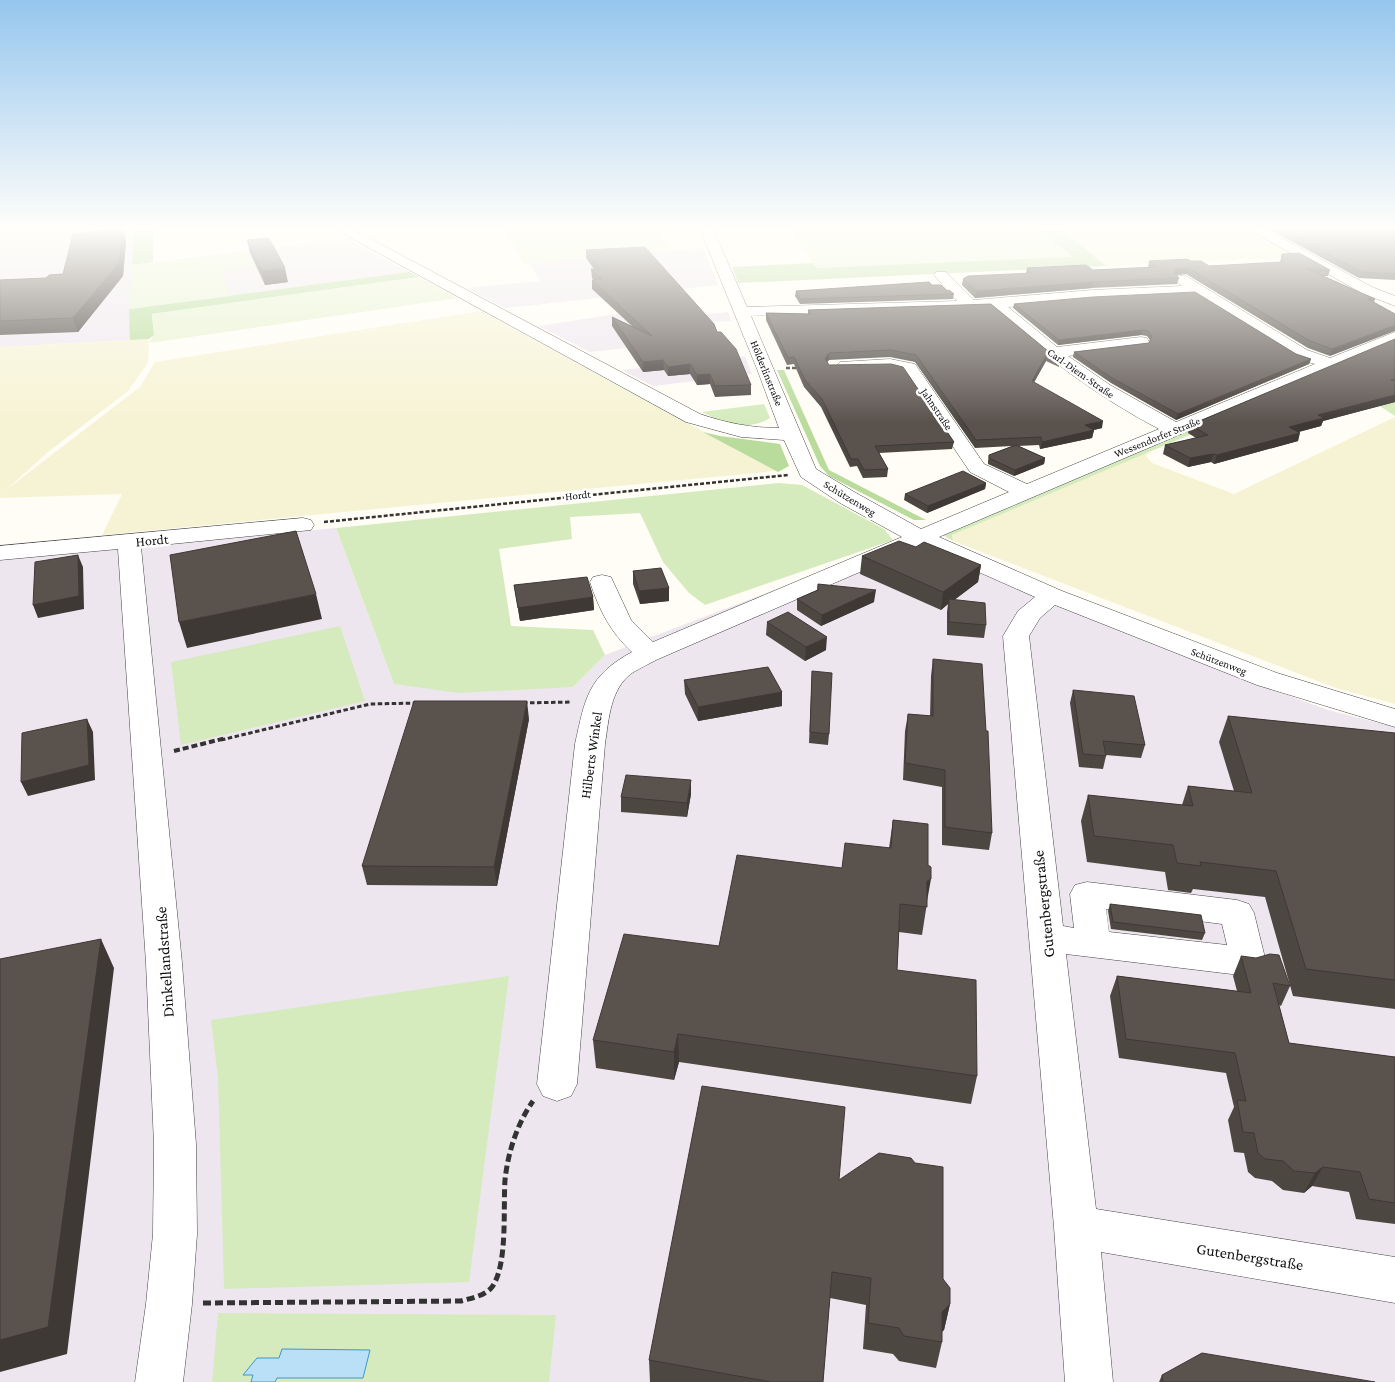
<svg xmlns="http://www.w3.org/2000/svg" width="1395" height="1382" viewBox="0 0 1395 1382" font-family="'Crimson Pro',serif">
<rect width="100%" height="100%" fill="#fffdf5"/>
<path fill="#eee6ef" d="M0 229H134L132 265 347 239 409 272 130 309V340L0 347Z
M703 248 718 285 505 308 466 288 540 281 530 263Z
M629 312 640 321 728 312 731 321 692 323 647 346 590 352 539 326Z
M745 356 752 374 653 386 622 370Z
M336 528 394 684 573 687 605 655 894 544 968 567 1254 683 1328 710 1395 727V1382H0V559Z"/>
<path fill="#f6f3d4" d="M1061 229H1245L1296 257 1106 266Z
M481 311 776 471 102 535 122 494 0 498V347L149 339 148 363 128 391 48 452 6 490 140 387 155 362Z
M1395 417V704L1336 688 953 541 952 535 1149 451 1146 456 1152 463 1234 494Z"/>
<path fill="#d5ebbd" d="M1395 340V416L1355 390 1211 426 952 535 953 541 943 535Z
M764 404 770 418C747 432 723 423 702 412Z
M779 483 802 485 884 529 893 540 705 605 689 593 663 562 640 513 570 517 572 539 499 549 511 626 593 630 605 655 573 687 459 693 394 684 336 528Z
M340 626 365 701 181 745 171 662Z
M509 976 469 1282 224 1289 218 1078 211 1020Z
M218 1313 556 1315 549 1382H212Z"/>
<path fill="#b9dc9c" d="M134 229H153V262L132 265Z
M1037 229H1061L1106 266 738 283 732 267 813 263 817 268 1072 256Z
M409 272 419 277 152 314 154 335 149 339 130 340 129 309Z
M777 370H784L829 470 926 520H914L829 476 820 466Z
M703 432 720 436 780 444 789 466 778 472Z"/>
<path fill="#e6f2cf" d="M505 229H694L695 231 658 234 673 250 523 264Z
M789 229H1037L1072 257 817 268Z
M248 251 256 266 222 271 231 296 129 309 132 265Z
M419 277 458 298 149 343 154 335 152 314Z"/>
<path fill="#b9e0f7" stroke="#3f96cf" d="M282 1349 370 1350 363 1378H277L275 1382H251L253 1375H243L257 1358H279Z"/>
<g fill="none" stroke-linecap="round" stroke-linejoin="round">
<g stroke="#444" stroke-width="1">
<path id="minor" d="M335 229H352L700 414C726 423 751 428 779 428L757 369 700 229H713L747 307 957 301 934 275 936 272H946L974 300 1092 290 1182 286 1174 279 1176 276H1186L1307 350 1330 358 1395 332V343L939 537 1062 591 1277 673 1395 709V727L1257 685 1055 605 1040 618 1029 636 1063 926 1074 928 1070 894 1075 885 1087 882 1237 900 1249 904 1254 913 1266 962 1261 972 1248 976 1066 954 1096 1209 1395 1257V1303L1101 1252 1113 1382H1065L1054 1227 1003 636 1018 611 1035 597 920 546 656 660C649 664 640 668 632 673 610 689 609 719 605 744L577 1084 571 1096 557 1101 543 1096 537 1084 575 744C585 698 588 676 632 652 610 632 599 609 590 582L593 577 602 575 611 577 631 620 653 642 902 537 840 503 801 477 784 440 741 437 686 422ZM1194 295 1295 358 1315 364 1176 422 1110 385 1068 356 1141 347 1147 346 1149 342 1147 338 1141 337 1057 347 1008 307 1092 300ZM991 309C1044 356 1096 396 1159 429L1027 484 984 464 915 364 890 359 840 362 837 366 840 370 846 371 890 369 903 372 970 472 1009 492 921 529 856 493 816 469 751 316ZM1106 909 1222 924 1227 945 1109 932Z
M1248 229H1265L1372 287 1395 296V306L1362 293Z
M303 518 311 520 314 525 311 530 141 547 182 963 196 1144 197 1234 192 1304 183 1382H135L146 1304 153 1234 154 1144 146 963 118 549 0 560V546Z"/>
</g>
<path stroke="#333" stroke-width="2.5" stroke-dasharray="4 2" stroke-linecap="butt" d="M786 368H799
M324 522 788 475"/>
<path stroke="#333" stroke-width="3" stroke-dasharray="4.5 2.5" stroke-linecap="butt" d="M523 703 572 702
M221 740 370 704 417 703"/>
<path stroke="#333" stroke-width="4" stroke-dasharray="6 3" stroke-linecap="butt" d="M174 751 226 738"/>
<path stroke="#333" stroke-width="5" stroke-dasharray="8 4" stroke-linecap="butt" d="M203 1303 461 1301C471 1298 485 1296 492 1287 508 1265 503 1207 505 1180 508 1152 517 1124 533 1101"/>
<use href="#minor" fill="#fff" fill-rule="evenodd"/>
</g>
<path fill="#4d4742" d="M123 229 126 241 123 276 78 332 0 335V280L46 278 63 274Z
M1269 229H1395V280L1359 278Z
M247 240 288 282 265 285 250 253Z
M586 250 717 332 751 385V395L715 397 710 384 697 385 690 374 668 376 664 370 643 372 612 326V317L633 327 592 289V280H594L592 278 591 269H594L586 258Z
M1282 254 1330 270 1328 276H1323L1375 299 1374 302 1330 356 1308 348 1186 274 1176 275 1179 278 1177 284 1092 288 975 298 962 285 963 279 1026 273 1027 268 1093 270 1148 268 1149 261H1191L1209 266 1280 262Z
M932 285 954 294 953 299 800 304 795 296 796 291Z
M991 304 1060 361 1059 367 1046 361 1034 382 1102 428 1094 430 1092 438 1040 449 1039 445 1018 446 1045 458 1044 464 1014 476 988 464V461L989 455 1012 446 975 448 915 362 890 357 829 360 827 362 829 365 954 442 952 449 879 453 888 469 887 477 863 478 857 466 850 467 821 407 804 387 794 364 787 365 766 320V313L808 314V310Z
M1014 304 1296 354 1311 359 1309 364 1176 420 1111 383 1073 357 1074 352 1149 343 1150 340 1147 336 1141 335 1058 345 1013 308Z
M1395 339V402L1323 421 1321 426 1299 432 1298 441 1214 464 1211 462 1188 467 1163 454 1165 445 1196 438 1188 433 1190 425Z
M986 483 985 489 927 513 904 500 905 494Z
M916 547 981 565 978 582 954 600 986 625 984 638 947 635V612L948 604 941 610 860 574 862 556Z
M633 571 669 588V601L640 604 633 584Z
M818 584 874 602 821 626 797 610V599L817 590Z
M514 585 593 597 594 610 520 621Z
M767 622 826 650 805 661 766 635Z
M933 659 986 731 992 833 989 850 942 845V787L903 780 905 731 908 714 930 716 931 676Z
M812 671 829 734 828 745 809 743Z
M684 680 782 692V706L698 721 685 694Z
M1073 690 1145 745 1141 758 1106 755V756L1103 769 1079 767 1070 703Z
M1228 716 1395 733V1009L1293 996 1265 897 1193 889 1191 893 1168 890 1165 872 1087 862 1081 821 1088 795 1182 805 1188 786 1234 791 1219 742Z
M529 719 497 886 367 885 362 866Z
M691 794 687 817 621 812V797Z
M893 820 927 903 922 935 899 932 897 970 977 1076 971 1104 679 1062 674 1080 596 1068 593 1040 719 946 842 868 889 848Z
M1110 904 1205 933 1202 940 1111 929 1108 911Z
M1241 956 1290 986 1281 1006 1279 1005 1289 1043 1395 1057V1224L1356 1219 1349 1192 1312 1186 1304 1193 1283 1190 1272 1181 1255 1178 1248 1172 1244 1153 1234 1152 1228 1120 1234 1107 1226 1073 1119 1058 1110 996 1117 976 1237 991 1233 976Z
M839 1180 943 1279 950 1304 944 1330 942 1331V1342L936 1368 899 1361 893 1354 863 1349 866 1305 830 1298 823 1382H650L649 1360Z
M1162 1375 1375 1382H1159Z"/>
<path fill="#3f3936" d="M123 229 126 241 123 276 78 332 73 318Z
M285 268 288 282 265 285 262 271Z
M1188 268 1186 274 1174 275 1172 279 1174 273 1176 269Z
M1093 282 1092 288 975 298 976 291Z
M1395 325V331L1330 356 1332 349Z
M1142 330 1141 335 1058 345 1059 340Z
M829 353V360L824 366 825 359Z
M1047 354 1046 361 1031 388 1032 381Z
M1311 359 1309 364 1176 420 1178 414Z
M663 360 664 370 643 372V362Z
M690 364V374L668 376V367Z
M710 374V384L697 385V375Z
M1395 395V402L1323 421 1321 426 1286 435 1289 427 1318 415Z
M1103 421 1102 428 1084 432 1085 425Z
M1094 430 1092 438 1040 449 1042 442Z
M1300 433 1298 441 1214 464 1217 455Z
M1213 454 1211 462 1188 467 1190 458Z
M1045 458 1044 464 1014 476 1015 470Z
M986 483 985 489 927 513 928 506Z
M78 555 83 567 84 609 38 618 33 605Z
M981 565 978 582 949 604V599L948 604 941 610 943 592Z
M669 588V601L640 604 639 591Z
M876 590 874 602 821 626 822 615Z
M316 594 322 619 187 648 179 622Z
M593 597 594 610 520 621 518 608Z
M827 637 826 650 805 661 806 647Z
M782 692V706L698 721V707Z
M527 701 529 719 497 886 494 867Z
M87 719 93 732 95 780 28 796 21 782Z
M691 780V794L687 817V803Z
M931 879 926 907 927 881Z
M101 939 114 968 67 1354 0 1372V1340Z
M678 1034 679 1062 674 1080V1052Z
M1323 1167 1312 1186 1304 1193 1315 1173Z
M950 1304 944 1330 936 1338 942 1312Z"/>
<path fill="#5a524d" stroke="#3f3936" d="M123 229 119 263 73 318 0 321V280L46 278 49 275 63 274 73 234Z
M1281 229H1395V274L1362 272Z
M269 238 285 268 262 271 247 240Z
M645 247 714 324 717 332H721L736 349 751 385 715 386 710 374 697 375 690 364 668 367 663 360 643 362 612 317 652 336 592 280 602 279 591 269H600L586 250Z
M1299 253 1330 270 1305 268 1375 299H1368L1395 314V325L1332 349 1310 341 1188 268 1176 269 1174 273 1179 278 1093 282 976 291 963 279 968 276 1032 273 1027 268 1086 265 1093 270 1156 267 1149 261 1187 259 1191 261H1201L1209 266 1282 262V254Z
M929 282 932 285H941L947 291 949 290 954 294 800 299 796 291Z
M1195 292 1296 354 1311 359 1178 414 1112 378 1074 352 1149 343 1152 336 1148 331 1142 330 1059 340 1014 304 1093 297Z
M991 304 1060 361 1047 354 1032 381 1103 421 1085 425 1094 430 1042 442 1041 437 976 440 916 355 891 350 829 353 825 359 829 365 891 364 903 367 954 442 875 446 888 469 864 470 858 459H851L822 399 805 380 794 357 788 358 766 313 811 314 808 310Z
M1395 339V379L1391 380 1395 381V395L1318 415 1324 418 1289 427 1300 433 1217 455 1213 454 1190 458 1165 445 1208 435 1190 425Z
M1016 445 1045 458 1015 470 989 458V455Z
M963 471 986 483 928 506 905 494Z
M296 531 316 594 179 622 170 555Z
M899 541 916 547 924 542 981 565 943 592 862 556Z
M78 555 79 596 33 605 35 562Z
M661 568 669 588 639 591 633 571Z
M587 577 593 597 518 608 514 585Z
M818 584 876 590 822 615 797 599 818 590Z
M949 599 985 603 986 625 949 622Z
M788 612 827 637 806 647 767 622Z
M933 659 982 664 986 731H988L992 833 945 827V770L905 763 908 714 933 716Z
M768 667 782 692 698 707 684 680Z
M812 671 832 673 829 734 810 732Z
M1073 690 1134 696 1145 745 1103 741 1106 756 1083 754Z
M414 701H527L494 867 362 866Z
M1228 716 1395 733V980L1306 969 1276 871 1200 862 1201 866 1177 863 1173 845 1094 836 1088 795 1193 806 1188 786 1252 793Z
M87 719 89 765 21 782 22 733Z
M626 775 691 780 687 803 621 797Z
M893 820 928 824V865L931 867V879L927 881V907L900 904 897 970 976 980 977 1076 678 1034 674 1052 593 1040 624 934 719 946 737 855 842 868 845 843 891 848Z
M1110 904 1201 915 1205 933 1113 922Z
M101 939 48 1327 0 1340V959Z
M1270 954 1279 955 1290 986 1273 983 1289 1043 1395 1057V1203L1369 1199 1360 1172 1323 1167 1315 1173 1294 1171 1283 1161 1265 1159 1258 1153 1254 1133 1243 1132 1237 1100 1246 1101 1235 1053 1126 1039 1117 976 1251 993 1241 956 1256 958Z
M702 1086 845 1107 839 1180 879 1153 911 1158 915 1163 943 1167V1279L950 1288V1304L942 1312V1342L904 1336 899 1328 868 1323 871 1278 832 1272 823 1382H771L649 1360Z
M1202 1353 1375 1382H1163L1162 1375Z"/>
<linearGradient id="sky" x2="0" y2="1"><stop stop-color="#95c6ee"/><stop offset="0.54" stop-color="#fffefa"/><stop offset="1" stop-color="#fffefa" stop-opacity="0"/></linearGradient>
<rect width="1395" height="423" fill="url(#sky)"/>
<g text-anchor="middle" stroke-width="5" stroke-linejoin="round" paint-order="stroke">
<g font-size="11" fill="#111" stroke="#fff">
<text transform="translate(767 373) rotate(68)" y="4">Hölderlinstraße</text>
<text transform="translate(1081 373) rotate(35)" y="4">Carl-Diem-Straße</text>
<text transform="translate(937 409) rotate(56)" y="4">Jahnstraße</text>
<text transform="translate(1157 437) rotate(-22)" y="4">Wessendorfer Straße</text>
<text transform="translate(578 495) rotate(-6)" y="4">Hordt</text>
<text transform="translate(850 498) rotate(31)" y="4">Schützenweg</text>
<text transform="translate(1219 661) rotate(21)" y="4">Schützenweg</text>
</g>
<g font-size="14" fill="#111" stroke="#fff">
<text transform="translate(152 540) rotate(-5)" y="5">Hordt</text>
<text transform="translate(591 755) rotate(-82)" y="5">Hilberts Winkel</text>
</g>
<g font-size="16" fill="#111" stroke="#fff">
<text transform="translate(1043 904) rotate(-96)" y="6">Gutenbergstraße</text>
<text transform="translate(164 962) rotate(-94)" y="6">Dinkellandstraße</text>
<text transform="translate(1250 1256) rotate(9)" y="6">Gutenbergstraße</text>
</g>
</g>
</svg>
